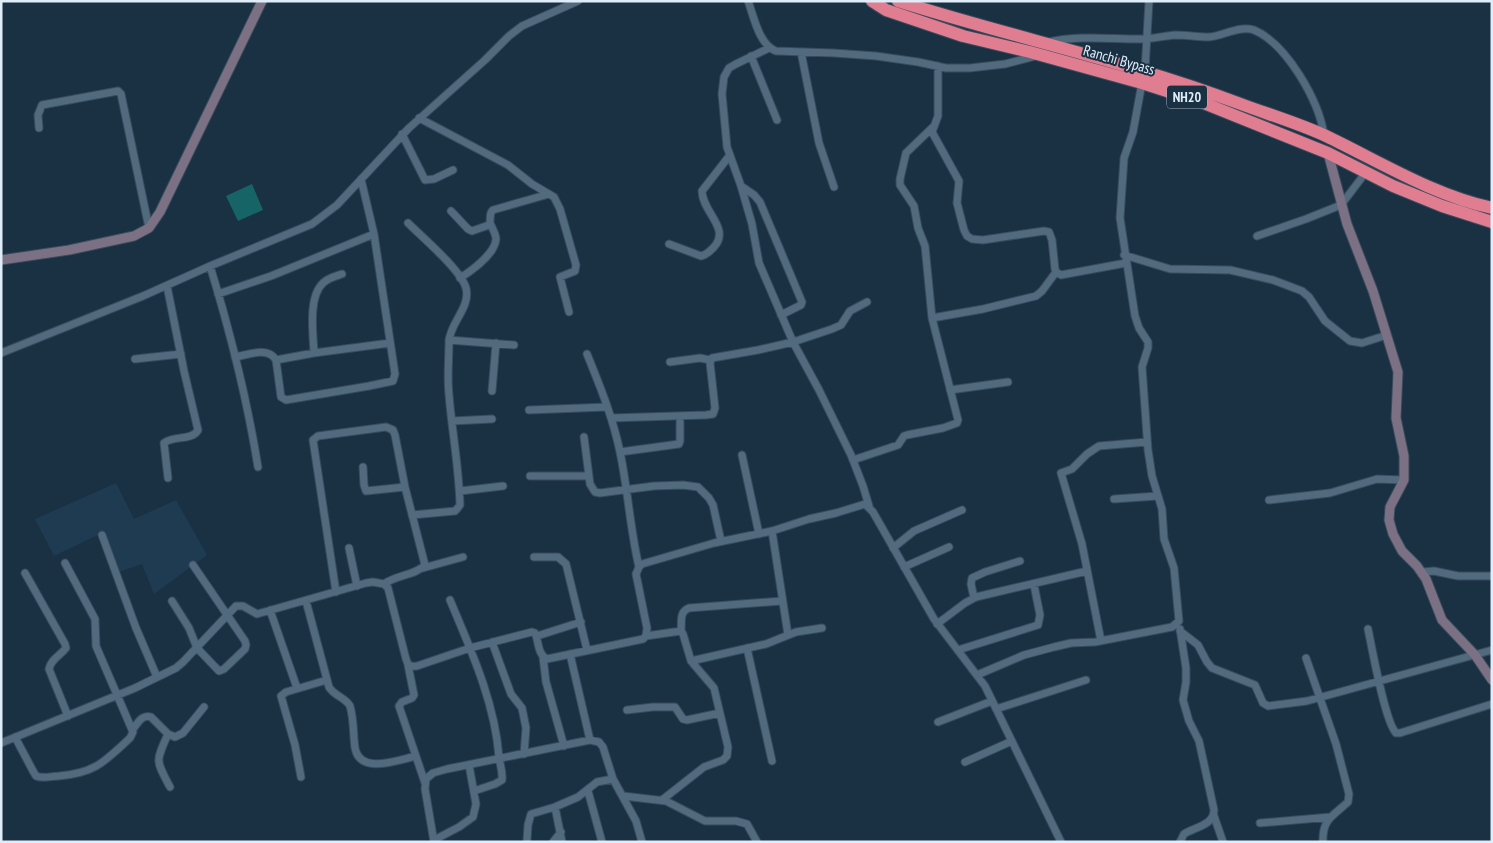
<svg xmlns="http://www.w3.org/2000/svg" width="1493" height="843" viewBox="0 0 1493 843" font-family="'PT Sans Narrow',sans-serif">
<rect width="100%" height="100%" fill="#1a3043"/>
<path fill="#1e3b51" d="M116 483 134 519 176 500 207 555 154 594 142 564 119 572 104 532 54 556 35 519Z"/>
<path fill="#176466" d="M252 184 263 210 238 221 226 196Z"/>
<g fill="none" stroke-linecap="round" stroke-linejoin="round">
<g stroke="#384b5b" stroke-width="9">
<path id="street" d="M748 1C754 17 759 45 776 51L834 53 876 56 918 62 946 68H970L1005 64 1036 56
M1049 42C1079 35 1110 39 1140 39 1152 39 1163 36 1175 35 1186 35 1198 37 1209 37 1223 36 1240 25 1254 30 1287 44 1319 101 1324 135
M769 48 736 64 729 68 724 77 722 94 727 147 741 186 752 224 759 263 793 342 819 390 851 455 863 486 869 506
M801 52 819 143 834 187
M751 56 777 120
M938 66V116L932 132 959 181 957 203 964 230 967 236 972 239 983 240 1044 231 1049 232 1052 240 1055 269 1056 272 1061 275 1126 263
M1145 70 1149 1
M419 118 508 165 532 184 554 197 560 209 576 265 575 271 560 277 569 312
M39 128 38 115 42 105 118 91 121 94 149 228
M402 134 425 180 434 179 453 170
M741 186 754 195 760 202 802 302 801 305 781 315
M451 211 468 229 472 231 489 225C492 220 488 214 493 210L549 194
M408 223C422 237 461 270 466 288 471 307 450 323 449 341 449 359 447 377 449 395 452 431 459 468 460 505L457 509 455 511 412 515
M1257 236 1306 219 1341 205 1366 172
M669 244 701 256C707 255 710 251 714 247 731 228 702 212 702 191L730 155
M1124 255 1170 269 1230 270 1273 280 1302 291 1309 297 1325 321 1350 341 1362 343 1387 335
M210 266C230 331 247 399 258 467
M460 278C471 271 495 254 496 239 496 234 492 228 490 223
M167 286 184 371 198 430C192 441 174 435 164 443L168 478
M218 294 271 276 374 234
M932 318 983 309 1036 296 1042 291 1056 272
M449 340 514 345
M1 353 143 296 210 266 312 224 337 205 409 128 485 60 509 36 522 26 578 1
M314 353C313 333 308 297 323 283 328 278 336 276 342 274
M587 354C600 386 613 418 620 452 628 490 630 529 639 567
M235 357C247 355 268 346 276 360L281 397 286 400 369 386 393 381 395 374 374 234 361 179
M135 359 181 354
M276 360 314 353 390 343
M670 362 700 358 710 360
M950 390 1008 382
M492 391 496 343
M529 410 607 407
M611 418 706 415 713 414 715 408 710 363 712 358 758 350 793 342 832 329 841 325 850 311 867 302
M452 421 492 419
M584 437 590 484 595 492 600 493 654 486 683 485 698 487 709 498 713 505 721 541
M620 452 679 444 680 441V416
M742 455 759 534
M853 460 898 445 904 436 907 435 943 428 957 423 958 420 932 318 925 246 918 228 914 206 900 185V179L906 153 933 127
M363 467 364 485 366 491 405 487
M530 476H589
M460 491 503 486
M1114 499 1158 496
M1269 500 1330 493 1377 479 1404 480
M772 531 788 635
M102 535 136 628 157 677
M349 548 357 586
M893 548 914 531 962 510
M534 557H558L566 564 587 650
M904 567 949 547
M423 568 463 557
M1422 572 1434 571 1458 576H1492
M25 573 65 644 66 648C60 656 51 659 49 669L68 716
M336 592 313 440 318 436 386 427 393 430 395 435 405 487 425 565C416 575 396 575 384 584
M974 598 971 584 972 578 985 572 1020 561
M450 600C471 650 495 703 499 757 500 765 503 772 502 780L495 784 474 791
M172 601 189 628 197 648 219 671 224 669 245 649 246 645 245 641 193 565
M306 601 329 687C334 696 345 697 350 706 354 719 353 734 355 748 360 775 398 760 416 756
M270 610 297 688
M937 624 965 603 976 597 1087 571
M1180 629 1186 668V682L1183 700 1189 721 1199 741 1214 810C1214 825 1195 827 1184 834L1180 842
M1368 629C1372 648 1385 722 1396 733H1400L1492 704
M681 631C682 621 679 612 689 608L782 601
M1180 631 1198 645 1207 662 1212 668 1255 685 1263 703 1268 706 1307 701 1492 650
M537 636 581 622
M646 636 681 631 683 634 691 661 714 688 728 747 727 756 723 760 704 767 662 800
M1101 641 1082 544 1061 473 1072 469 1087 454 1099 446 1147 442
M492 642 511 694 522 708 526 728 524 754
M747 648 772 761
M958 650 1038 625 1040 615 1034 585
M570 654 590 740
M543 657 546 682 564 746
M1306 658 1336 744 1349 794 1348 802C1333 816 1322 819 1323 842
M691 661 766 644 796 632 822 628
M408 665 414 695 412 698 402 702 399 706 425 783
M977 675 1024 655 1054 647 1071 643 1095 642 1172 627 1179 621 1174 568 1164 539 1162 509 1152 476 1148 450 1142 367 1148 348V342L1139 328 1135 316 1120 218 1124 158 1133 132 1142 83
M996 709 1086 680
M627 710 653 707H675L683 719 687 720 720 713
M938 722 992 701
M133 729C138 723 142 714 151 717L168 734 175 737 183 733 204 707
M168 734C155 763 156 760 170 787
M15 737 33 771 36 776C43 779 52 776 59 776 95 773 104 762 130 738L133 732 96 646 95 619 65 563
M1 743 135 688 176 668 183 662 236 606H243L257 614 366 583 373 582 384 584 388 588 406 659C408 665 409 667 417 666L470 648 532 632 535 633C539 641 537 654 547 659L643 639 646 636 647 628 636 574 639 567 642 564 714 543 772 531 809 519 836 513 865 504 873 512 934 619 985 686 1061 842
M965 762 1012 741
M301 777 295 745 281 696 286 692 327 680
M588 791 602 842
M623 796 666 801 705 821H736L747 824 757 842
M555 807 562 842
M1214 816 1223 842
M1260 823 1330 817
M434 840 459 827 473 817 476 804 469 765
M527 840 528 825 531 814 555 807 578 797 597 782 613 779
M434 842 425 789 426 779 433 773 447 769 590 740 599 742 603 747 613 779 636 821 642 842
M553 842 561 832"/>
</g>
<g stroke="#384b5b" stroke-width="11">
<path id="secondary" d="M1328 153 1347 224 1373 291 1398 372 1396 418 1404 456V480L1390 507 1389 520 1393 534 1402 551 1417 566 1426 579 1442 620 1475 655 1492 680
M1 260 69 250 134 236 149 228 160 212 262 1"/>
</g>
<g stroke="#384b5b" stroke-width="14">
<path id="highway" d="M872 1 886 10 963 36 1030 52 1142 83 1201 102 1328 153 1393 186 1442 206 1492 222
M898 1C1011 37 1127 61 1238 103 1267 114 1298 123 1326 136 1380 162 1433 195 1492 208"/>
</g>
<use href="#street" stroke="#516a7e" stroke-width="7"/>
<use href="#secondary" stroke="#7c7084" stroke-width="9"/>
<use href="#highway" stroke="#e07d91" stroke-width="12"/>
</g>
<g text-anchor="middle" stroke-width="4" stroke-linejoin="round" paint-order="stroke">
<rect fill="#1a3043" stroke="#a4b4c2" stroke-width="1" x="1167" y="85.5" width="40" height="23" rx="4"/>
<g font-size="14" font-weight="bold" fill="#dfedf9">
<text x="1187" y="102">NH20</text>
</g>
<g font-size="15" fill="#dfedf9" stroke="#1a3043">
<text transform="translate(1119 60) rotate(16)" y="5">Ranchi Bypass</text>
</g>
</g>
<rect width="1493" height="843" fill="none" stroke="#dfedf9" stroke-width="5"/>
</svg>
